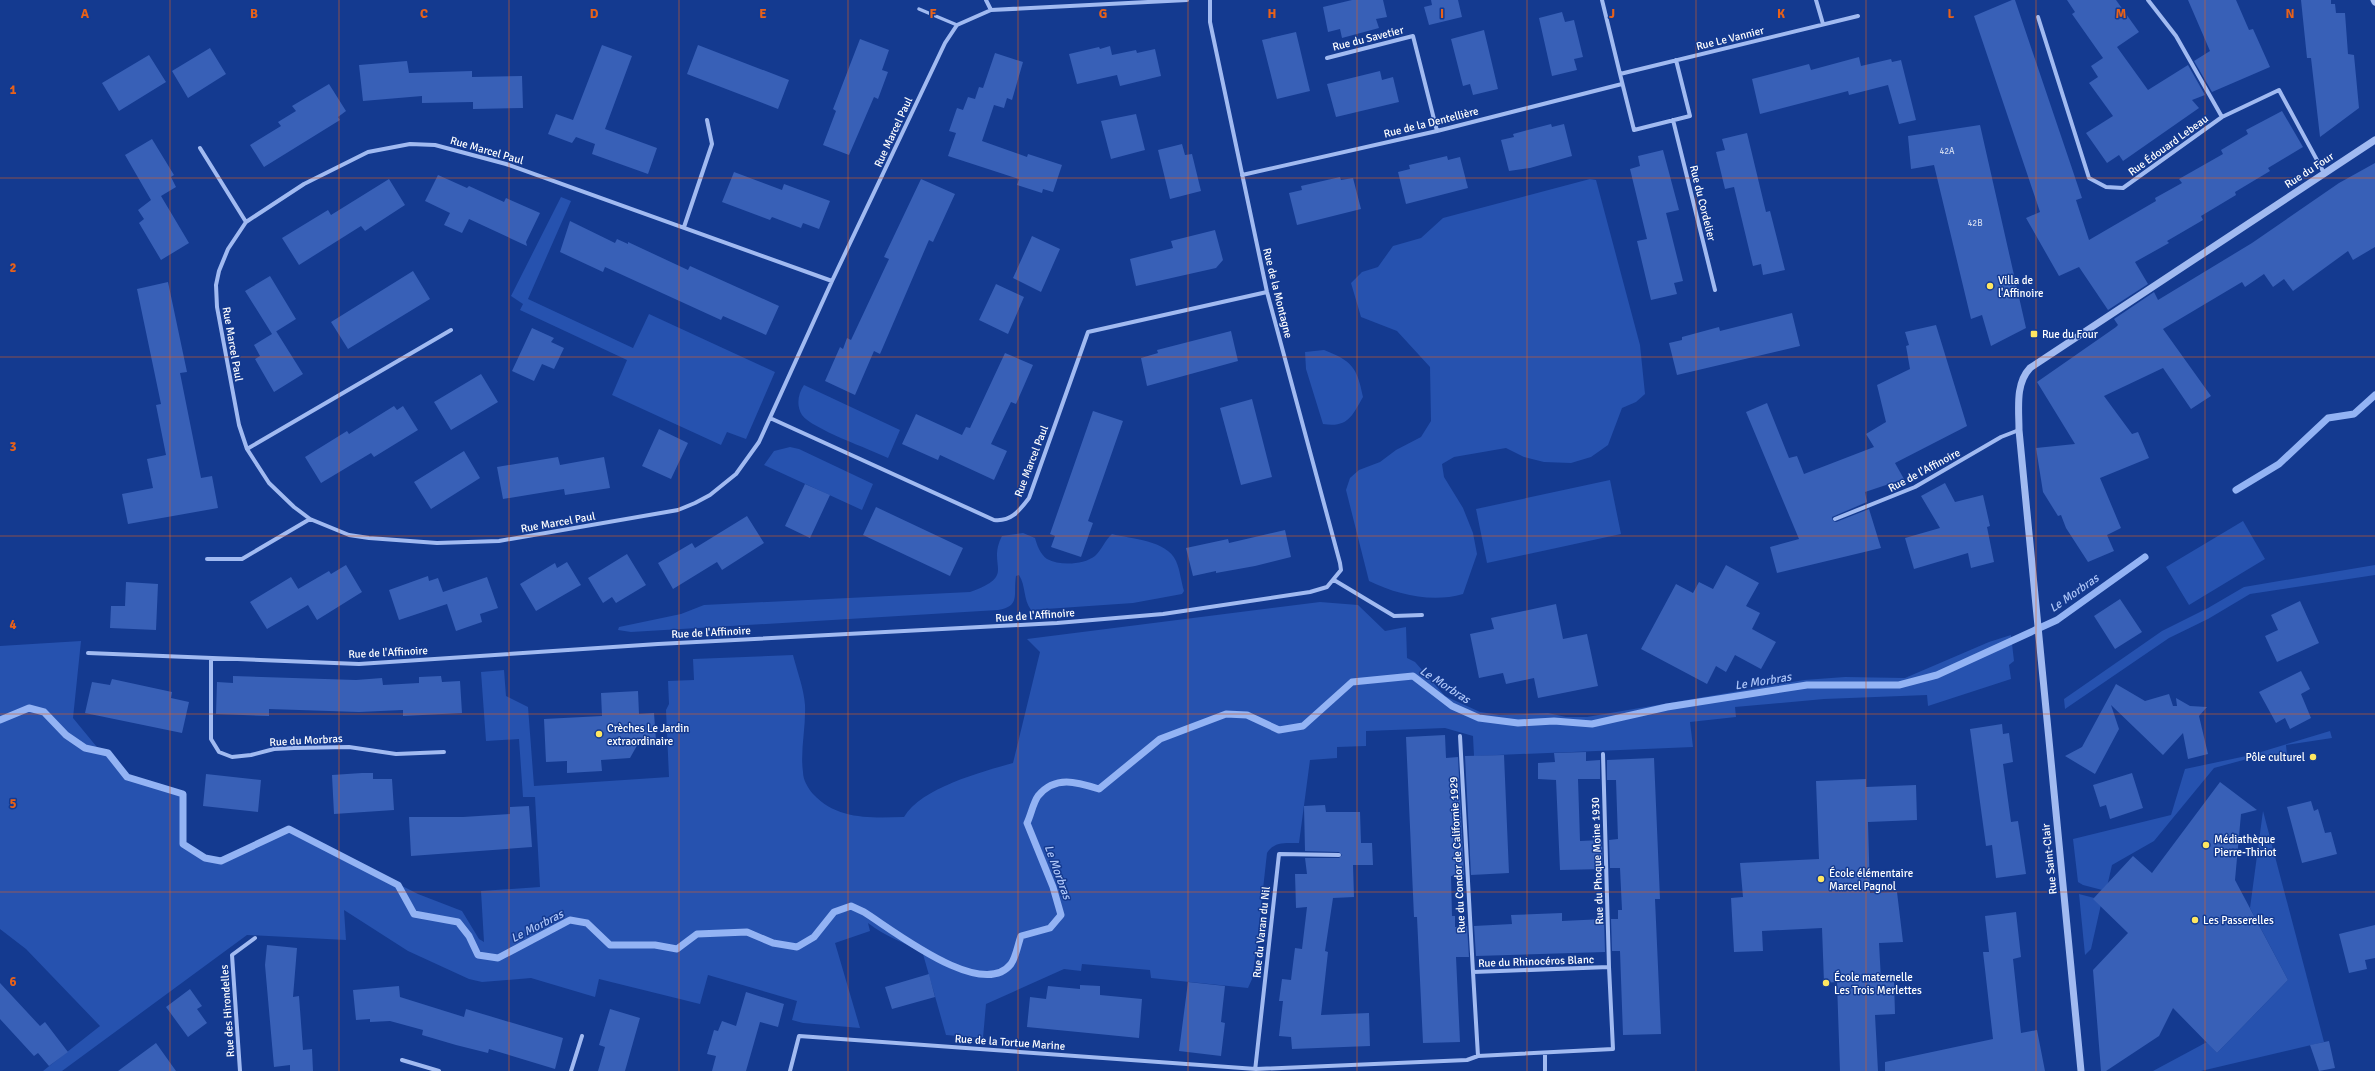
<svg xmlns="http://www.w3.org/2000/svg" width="2375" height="1071" viewBox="0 0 2375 1071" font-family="Signika,sans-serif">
<rect width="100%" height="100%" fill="#143a90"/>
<path fill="#2652af" d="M1590 179 1596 180 1640 345 1645 394 1636 402 1622 408 1608 445 1591 457 1571 463 1544 462 1524 457 1506 448 1454 457 1442 464 1444 477 1463 508 1473 533 1477 554 1463 594C1432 603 1398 595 1369 581L1346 490 1350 478 1359 470 1380 462 1396 450 1421 437 1431 421 1430 367 1397 331 1361 317 1351 283 1362 272 1378 267 1393 246 1421 238 1443 218Z
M561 197 571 201 528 299 633 348 649 314 775 372 746 439 727 432 721 445 612 395 627 360 520 310 523 304 511 296Z
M1324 350C1352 361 1357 367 1363 397 1352 416 1348 428 1323 424L1306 369 1305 352Z
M804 385 900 430 888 458C870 449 812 429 802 415 796 405 798 394 804 385Z
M790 447 799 449 873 484 862 510 764 465 774 451Z
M1610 480 1621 534 1487 563 1476 509Z
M2243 521 2265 559 2189 605 2166 567Z
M1023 533 1035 538C1037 545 1040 554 1047 559 1060 566 1083 565 1095 556 1101 551 1105 540 1112 534 1131 539 1167 540 1176 561 1180 570 1181 581 1184 591L1182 594 1133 603 1031 610C1023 599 1026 586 1019 575L1016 576C1013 595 1021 606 998 610L631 632 618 630 619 627 681 614 704 605 970 592C1018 575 986 567 1002 536Z
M2375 565V575L2250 594 2208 619 2169 638 2065 709 2064 699 2162 631 2208 608 2244 587Z
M1320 602 1358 605 1385 631 1406 627 1407 658 1415 662 1445 696 1480 712 1500 715 1548 713 1566 717H1587L1804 680 1845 677 1905 678 1989 642 2011 635 2014 661 2009 665 2011 679 1928 706 1927 695 1824 699 1735 707 1736 717 1690 722 1693 747 1474 756 1473 736 1445 728 1366 731V746L1337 747V758L1310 760 1299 843C1286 843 1274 841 1267 853L1257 943 1252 979 1248 988 1151 978 1150 970 1082 964 1081 971 1064 969 986 1004 983 1038 946 1035 923 954C905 942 885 937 868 923L870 931 835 943 860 1028 803 1023 792 1020 797 1001 708 975 700 1004 599 979 595 997 531 978 482 982 469 979 408 951 344 910 346 940 247 935 62 1071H43L100 1026 26 949 0 929V646L81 641 73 718 101 752 108 753 127 777 183 794V844L205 858 221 861 289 829 418 894 462 911 479 939 484 942 481 891 540 887 535 797H523L519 739 486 741 481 672 504 670 506 696 528 707 534 786 669 777 666 710 669 704 668 681 694 680 693 659 793 655C797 671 804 689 805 705 806 728 800 750 803 772 803 780 808 788 813 794 837 820 871 818 904 817 921 788 981 772 1013 763L1040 652 1027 639Z
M2330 731 2332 738 2286 745 2287 755 2247 759 2214 768 2154 841 2112 865 2106 891 2083 885 2078 882 2073 839 2171 815 2185 769 2251 755Z
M2263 811 2324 1042 2201 1071H2153L2207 1042 2217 1053 2288 980 2250 908Z
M2079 894 2102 900 2091 949 2085 955Z"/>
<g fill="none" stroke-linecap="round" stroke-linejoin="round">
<path stroke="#93b3f4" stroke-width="7" d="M2236 490 2279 464 2328 418 2354 414 2375 395
M0 720 29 708 44 712 66 735 85 748 108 753 127 777 183 794V844L205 858 221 861 289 829 398 885 414 914 458 922 469 936 478 955 498 958 570 920 587 923 610 945H655L677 949 697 934 747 932 773 943 797 947 814 937 834 912 851 906 864 912C893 930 982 1001 1011 964 1016 957 1018 944 1021 936L1050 928 1061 915 1053 887 1027 823C1031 815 1033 803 1038 796 1055 775 1077 782 1099 789L1160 739 1226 714 1247 715 1279 730 1303 726 1352 682 1413 676 1452 706 1479 718 1518 723 1554 721 1592 724 1667 707 1807 685H1899L1937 675 2057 620 2145 557"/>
</g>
<path fill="#3860b7" d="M1352 0H1383L1387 17 1376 19 1379 28 1342 38 1340 29 1328 32 1323 7Z
M1431 0H1458L1462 17 1429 25 1424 7 1432 5Z
M2012 0H2015L2082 198 2076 200 2089 240 2156 201 2155 198 2182 183 2179 179 2223 154 2221 150 2248 134 2246 130 2282 111 2303 147 2268 168 2270 171 2235 192 2236 195 2201 216 2203 220 2167 241 2169 243 2135 262 2148 284 2108 310 2079 267 2059 276 2026 218 2040 212 1974 16Z
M2067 0H2116L2139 32 2117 47 2148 90 2188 65 2205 95 2192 100 2199 108 2123 161 2119 155 2107 163 2086 133 2113 116 2089 83 2098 77 2091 66 2103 58 2072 14 2075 12Z
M2188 0H2236L2249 30 2253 29 2270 67 2212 92 2194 61 2210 51Z
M2301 0H2331V4H2335L2336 13H2345L2348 54 2354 55 2359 108 2320 137 2311 58H2307Z
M1562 12 1565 22 1574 20 1583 57 1574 59 1577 70 1552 76 1539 18Z
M1484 30 1498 89 1473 95 1470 84 1463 86 1451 39Z
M1296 32 1310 91 1277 99 1262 40Z
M860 39 889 50 882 70 888 72 878 99 874 97 849 155 823 145 836 111 833 109Z
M602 45 632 56 605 129 657 148 648 174 592 154 595 144 576 137 572 143 548 134 556 114 573 120Z
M698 45 789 80 778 109 687 74Z
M1110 46 1112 55 1136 50 1137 53 1155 49 1161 76 1120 86 1117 75 1077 84 1069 54 1099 47 1100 49Z
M210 48 226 74 188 98 172 71Z
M995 53 1023 62 1012 100 1007 98 1004 108 994 105 982 141 1027 157 1028 154 1062 165 1053 192 1043 189 1042 193 1017 185 1019 179 948 156 956 133 949 131 957 108 963 110 968 97 975 99 979 87 983 88Z
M149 55 166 82 119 111 102 83Z
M1859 57 1861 66 1891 59 1892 62 1901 60 1916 120 1899 124 1888 85 1849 95 1848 91 1760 114 1752 79 1809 64 1811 70Z
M407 61 409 73 472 71V77L522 76 523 108 473 109V102L422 103V96L363 101 359 65Z
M1380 71 1382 80 1393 77 1399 102 1336 117 1327 84Z
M329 84 346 111 338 117 340 120 264 167 250 145 281 126 278 122 296 111 292 106Z
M1136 114 1145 150 1111 159 1101 121Z
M1551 124 1552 127 1564 124 1572 156 1530 168 1509 171 1501 140 1514 137 1513 134Z
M1980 125 2026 328 1991 346 1982 315 1971 319 1934 165 1911 169 1908 136Z
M1747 133 1766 212 1770 211 1785 270 1763 275 1761 264 1753 266 1734 187 1725 189 1716 152 1725 150 1722 139Z
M152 139 174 175 171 177 176 187 161 196 189 243 161 260 139 223 144 219 138 210 151 200 125 155Z
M1182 144 1185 155 1192 154 1201 191 1170 199 1158 150Z
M1663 150 1679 210 1666 213 1683 281 1674 283 1677 294 1651 300 1637 241 1647 239 1630 169 1640 166 1638 156Z
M1447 156 1448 160 1460 157 1468 188 1406 204 1398 172 1410 169 1409 165Z
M2375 163V247L2353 260 2348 251 2293 291 2284 279 2273 287 2264 274 2245 287 2242 282 2163 329 2211 396 2191 409 2163 368 2104 396 2132 434 2138 432 2149 458 2100 478 2121 528 2107 535 2114 551 2088 562 2066 528 2061 515 2058 516 2043 492 2036 448 2075 444 2037 382 2116 327 2118 325 2114 319 2154 292 2158 300 2252 243 2339 183Z
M734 172 782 190 784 184 830 201 819 229 803 223 801 228 772 217 770 220 722 202Z
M438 175 467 188 469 186 504 202 506 198 540 213 526 242 527 246 469 219 462 233 444 225 450 213 425 201Z
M1340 177 1341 180 1353 178 1361 209 1297 225 1289 193 1302 190 1301 186Z
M389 179 405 205 365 231 361 226 299 265 282 238 328 210 331 215Z
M921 179 955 194 933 242 929 240 880 354 874 351 855 395 825 381 840 347 843 349 847 338 851 340 889 259 884 257Z
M570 221 615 243 617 239 628 244V242L688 270 690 266 779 306 766 335 723 316 721 320 605 267 603 272 560 252Z
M1215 230 1223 260 1216 268 1136 286 1130 259 1173 248 1171 241Z
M1032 236 1060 249 1041 292 1013 278Z
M413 271 430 299 348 349 331 322Z
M270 276 296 319 272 334 276 331 303 374 274 392 255 359 260 356 254 345 272 334 245 291Z
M168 282 187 372 180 373 201 478 212 476 218 508 128 524 122 494 153 488 147 459 166 455 156 405 161 404 137 289Z
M996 284 1024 297 1008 334 979 320Z
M1792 313 1800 346 1677 375 1669 343 1682 340V337L1719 327 1720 331Z
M1936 325 1967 426 1895 463 1904 479 1865 492 1867 502 1832 517 1833 521 1836 522 1869 509 1881 548 1777 573 1770 547 1799 539 1746 412 1767 403 1789 458 1797 456 1804 474 1874 447 1866 434 1886 422 1877 385 1910 369 1906 346 1909 345 1905 332Z
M532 328 554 338 551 342 564 348 554 369 542 364 534 381 512 371Z
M1231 331 1238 361 1147 386 1141 358 1158 353 1157 350Z
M1005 353 1033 365 1016 404 1011 402 991 444 1007 451 994 480 940 455 938 460 902 444 916 414 962 435 966 427 970 428Z
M481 374 498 402 451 430 434 402Z
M1252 399 1272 477 1241 485 1220 408Z
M394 406 397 410 403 406 418 430 374 457 371 453 321 483 305 457 347 431 349 434Z
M1093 411 1123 421 1088 521 1093 523 1081 557 1051 547 1055 536 1050 534Z
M659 429 688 443 671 479 642 466Z
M464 451 480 478 431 509 414 482Z
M558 457 560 465 604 457 610 488 565 495 564 489 503 499 497 467Z
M1945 483 1955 502 1983 495 1990 526 1987 527 1994 562 1971 568 1968 553 1914 569 1905 538 1940 528 1921 496Z
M805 484 830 495 810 538 785 526Z
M876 507 963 548 950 576 863 535Z
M747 516 764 543 722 570 717 562 673 589 658 563 692 543 695 548Z
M1285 530 1291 557 1255 566 1216 573V571L1193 576 1186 548 1228 539 1229 543Z
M627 554 646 585 616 603 612 597 603 603 588 578Z
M567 562 581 585 536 611 520 584 555 563 557 568Z
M346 565 362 592 317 620 308 605 267 629 250 602 291 577 302 595 298 589 329 571 331 574Z
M1726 565 1759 583 1746 606 1760 613 1752 629 1776 642 1761 669 1735 655 1726 672 1716 666 1707 684 1641 649 1676 584 1693 593 1699 582 1713 589Z
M428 576 429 581 438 578 443 592 487 577 498 608 480 614 482 622 456 631 447 604 399 620 389 590Z
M126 582 158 584 156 630 110 628 111 606H125Z
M2120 599 2142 632 2115 649 2094 616Z
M2300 601 2319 643 2277 662 2265 636 2278 630 2271 615Z
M1556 604 1563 639 1587 634 1598 686 1538 698 1534 678 1506 684 1503 673 1479 678 1470 634 1494 629 1491 618Z
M2301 671 2310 689 2301 694 2311 718 2290 729 2285 718 2276 723 2259 692Z
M233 676 356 680 382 678 383 685 419 683V677L441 676 442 682 460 681 462 713 403 716V710L359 712 269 709V716L216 714 217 682 233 683Z
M112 679 172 692 171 698 189 702 182 733 85 713 92 682 110 685Z
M2116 684 2145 701 2169 694 2173 706H2177L2176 698 2190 706 2207 707 2199 716 2208 754 2188 759 2183 733 2163 755 2111 705 2119 729 2095 774 2065 756 2082 747Z
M638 691 639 714 654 713 656 741 639 742 630 758 601 760 602 771 567 773V761L546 762 544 719 602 716 601 693Z
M2002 724 2003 734 2009 733 2013 762 2003 764 2011 822 2018 821 2026 874 1996 878 1992 845 1986 846 1970 729Z
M1445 735 1446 758 1458 757 1464 875 1451 876 1452 916H1455V927L1467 926 1469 957H1456L1460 1042 1423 1043 1417 917H1414L1406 737Z
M1586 752V761L1600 760V779H1578L1580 841 1602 840 1603 869 1560 870 1556 780 1538 779V763L1555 762 1554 753Z
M1504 755 1509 873 1471 875 1465 756Z
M1654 758 1660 899H1655L1661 1034 1623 1035 1620 951H1612L1611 919H1618V910H1622L1620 868H1610L1609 840 1618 839 1616 780H1607V760Z
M362 773H373V779H392L394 810 334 814 332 775Z
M2132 773 2143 808 2110 819 2106 805 2100 807 2093 785Z
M206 774 261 780 258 812 203 806Z
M1866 779V787L1916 785 1917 820 1868 822 1870 893 1897 892 1903 942 1879 943 1881 980H1894L1895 1014 1875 1015 1878 1071H1840L1837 982 1824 983 1822 928 1762 931 1763 951 1734 952 1731 898 1743 897 1740 863 1819 859 1816 781Z
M2220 782 2257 810 2241 814 2235 880 2288 980 2217 1053 2173 1008 2159 1036 2106 1071H2101L2093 970 2128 933 2093 899 2133 856 2152 873Z
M2311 801 2314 811 2318 809 2325 833 2331 832 2337 854 2302 863 2287 807Z
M1325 805 1326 812H1360L1361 843H1372L1373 865H1353L1354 897 1333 898 1325 951 1328 952 1321 1015 1369 1013 1370 1046 1292 1049 1291 1037 1279 1036 1283 1001H1279L1282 979 1291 980 1295 948 1302 949 1307 907 1296 908 1295 874H1307L1305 858H1339L1342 855 1339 852 1305 851 1304 806Z
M529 806 532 847 411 856 409 817H463L510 814V807Z
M2016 912 2021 957 2013 959 2021 1033 2037 1030 2045 1071H1885V1062L1993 1039 1983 952H1989L1985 916Z
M1562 913V921L1604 919 1605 952 1476 956 1474 926 1512 924 1511 915Z
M2375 925V958L2365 960 2367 969 2349 973 2339 934Z
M267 945 297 948 293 997 299 996 303 1050 312 1049 313 1071H290V1065L274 1067 265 965Z
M929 974 935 997 892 1009 885 987Z
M1188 982 1225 986 1221 1022 1225 1023 1221 1056 1179 1051Z
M0 983 40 1026 45 1022 68 1052 49 1066 38 1053 34 1056 0 1019Z
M1080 985 1100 986V995L1142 999 1139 1038 1027 1027 1030 997 1046 999 1048 986 1080 989Z
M399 986 400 997 464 1017 466 1009 563 1038 555 1069 489 1049 488 1053 456 1045 422 1035 423 1030 390 1021 370 1022V1019L356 1020 353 990Z
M190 989 202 1006 197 1009 207 1023 188 1037 166 1007Z
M746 992 784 1004 778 1027 760 1022 746 1071H712L716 1056 707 1054 714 1030 718 1031 722 1021 736 1026Z
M610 1009 640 1018 625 1071H598L605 1047 599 1045Z
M2329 1041 2335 1068 2319 1071 2310 1045Z
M156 1043 176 1071H118Z"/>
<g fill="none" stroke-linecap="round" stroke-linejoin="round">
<path stroke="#a1baf1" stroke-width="3.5" d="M919 9 957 25"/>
<path stroke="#a1baf1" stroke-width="4" d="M986 0 991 10
M1602 0 1620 74
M1816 0 1823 24
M2148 0 2176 36 2222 117
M2038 17 2089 178 2106 187 2123 188 2222 117 2279 90 2324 173
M1327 58 1413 36 1437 131
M1676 60 1690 116 1634 130 1620 74 1858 16
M1673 120 1715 290
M200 148 246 222
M1242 175 1437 131 1622 84
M684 227 712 144 707 120
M832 281 759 442 736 474 710 495 695 503 678 510 499 541 437 543 369 538 349 535 310 519 294 507 269 483 247 449 239 425 217 307 216 285 219 271 228 249 246 222 304 184 368 152 410 144 435 145 506 164 832 281 945 43 957 25 991 10 1187 0
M770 418 994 520C1011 522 1019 511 1029 498L1088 332 1267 292
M247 449 451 330
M1835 519 1915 487 2001 437 2019 430
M207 559H242L310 519
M1334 580 1394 616 1422 615
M88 653 359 664 658 644 1057 623 1163 614 1310 592 1327 587 1341 570 1340 563 1267 292 1210 22V0
M211 658V739L219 752 232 757 251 755 274 749 294 748 349 747 396 754 444 752
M1460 736 1473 972
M1603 754 1609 967
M1545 1053V1071
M402 1060 439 1071
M240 1071 232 955 255 938
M571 1071 582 1036
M790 1071 799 1036 1256 1069 1467 1060 1478 1056 1613 1049 1609 967 1473 972 1478 1056
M1255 1071 1279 854 1339 855"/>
<path stroke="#a1baf1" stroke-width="7" d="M2374 0 2375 2
M2081 1071 2019 430C2019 409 2015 384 2030 368L2375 140"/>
</g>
<path fill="none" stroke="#e96118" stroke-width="1" stroke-opacity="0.55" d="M170 0V1071M339 0V1071M509 0V1071M679 0V1071M848 0V1071M1018 0V1071M1188 0V1071M1357 0V1071M1527 0V1071M1696 0V1071M1866 0V1071M2036 0V1071M2205 0V1071M0 178H2375M0 357H2375M0 536H2375M0 714H2375M0 892H2375"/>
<g fill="#ffe761" stroke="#143a90" stroke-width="1.5">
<circle cx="1990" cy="286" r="4"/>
<rect x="2030" y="330" width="8" height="8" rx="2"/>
<circle cx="599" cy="734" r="4"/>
<circle cx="2313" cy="757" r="4"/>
<circle cx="2206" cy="845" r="4"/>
<circle cx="1821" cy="879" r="4"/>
<circle cx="2195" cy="920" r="4"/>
<circle cx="1826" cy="983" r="4"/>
</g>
<g text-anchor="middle" stroke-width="3" stroke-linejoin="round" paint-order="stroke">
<g font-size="9" fill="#cdd7ed">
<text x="1947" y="154">42A</text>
<text x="1975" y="226">42B</text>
</g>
<g font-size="11" fill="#fff" stroke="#143a90">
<text transform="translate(1368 38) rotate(-14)" y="4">Rue du Savetier</text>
<text transform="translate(1730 38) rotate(-14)" y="4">Rue Le Vannier</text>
<text transform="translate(1431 122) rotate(-14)" y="4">Rue de la Dentellière</text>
<text transform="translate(893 132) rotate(-65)" y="4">Rue Marcel Paul</text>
<text transform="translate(2168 145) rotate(-36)" y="4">Rue Édouard Lebeau</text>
<text transform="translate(487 150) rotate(16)" y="4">Rue Marcel Paul</text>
<text transform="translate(2309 170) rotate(-33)" y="4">Rue du Four</text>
<text transform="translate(1703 203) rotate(76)" y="4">Rue du Cordelier</text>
<text transform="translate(1278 293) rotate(76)" y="4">Rue de la Montagne</text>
<text transform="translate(233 344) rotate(80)" y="4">Rue Marcel Paul</text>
<text transform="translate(1031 461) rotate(-69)" y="4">Rue Marcel Paul</text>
<text transform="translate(1924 470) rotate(-28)" y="4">Rue de l'Affinoire</text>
<text transform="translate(558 522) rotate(-10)" y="4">Rue Marcel Paul</text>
<text transform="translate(1035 615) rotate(-4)" y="4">Rue de l'Affinoire</text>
<text transform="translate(711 632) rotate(-3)" y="4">Rue de l'Affinoire</text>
<text transform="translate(388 652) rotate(-3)" y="4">Rue de l'Affinoire</text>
<text transform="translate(306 740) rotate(-3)" y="4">Rue du Morbras</text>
<text transform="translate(1457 855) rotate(-93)" y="4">Rue du Condor de Californie 1929</text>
<text transform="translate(2049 859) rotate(-96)" y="4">Rue Saint-Clair</text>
<text transform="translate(1597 861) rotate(-92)" y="4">Rue du Phoque Moine 1930</text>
<text transform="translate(1261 932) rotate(-84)" y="4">Rue du Varan du Nil</text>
<text transform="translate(1536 961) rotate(-2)" y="4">Rue du Rhinocéros Blanc</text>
<text transform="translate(227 1011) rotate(-94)" y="4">Rue des Hirondelles</text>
<text transform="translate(1010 1042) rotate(4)" y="4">Rue de la Tortue Marine</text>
</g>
<g font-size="11" fill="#fff" stroke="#143a90" text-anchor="start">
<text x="1998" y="284">Villa de<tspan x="1998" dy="13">l'Affinoire</tspan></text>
<text x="2042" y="338">Rue du Four</text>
<text x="607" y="732">Crèches Le Jardin<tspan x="607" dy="13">extraordinaire</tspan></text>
<text x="2305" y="761" text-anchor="end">Pôle culturel</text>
<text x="2214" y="843">Médiathèque<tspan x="2214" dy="13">Pierre-Thiriot</tspan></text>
<text x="1829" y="877">École élémentaire<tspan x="1829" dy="13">Marcel Pagnol</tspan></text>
<text x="2203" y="924">Les Passerelles</text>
<text x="1834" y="981">École maternelle<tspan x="1834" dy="13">Les Trois Merlettes</tspan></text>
</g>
<g font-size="12" font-style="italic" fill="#adc5f8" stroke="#143a90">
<text transform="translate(2074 593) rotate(-35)" y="4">Le Morbras</text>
<text transform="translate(1763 681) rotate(-9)" y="4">Le Morbras</text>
<text transform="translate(1445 685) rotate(33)" y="4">Le Morbras</text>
<text transform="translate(1058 872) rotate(70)" y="4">Le Morbras</text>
<text transform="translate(537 926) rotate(-27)" y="4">Le Morbras</text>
</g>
</g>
<g font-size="13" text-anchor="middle" font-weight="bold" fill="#e96118" stroke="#143a90" stroke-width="3" stroke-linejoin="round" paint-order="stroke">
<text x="85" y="18">A</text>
<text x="254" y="18">B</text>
<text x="424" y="18">C</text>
<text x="594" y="18">D</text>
<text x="763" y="18">E</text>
<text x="933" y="18">F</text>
<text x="1103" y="18">G</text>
<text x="1272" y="18">H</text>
<text x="1442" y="18">I</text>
<text x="1612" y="18">J</text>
<text x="1781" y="18">K</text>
<text x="1951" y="18">L</text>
<text x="2121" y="18">M</text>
<text x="2290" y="18">N</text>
<text x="13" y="94">1</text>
<text x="13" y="272">2</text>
<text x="13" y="451">3</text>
<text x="13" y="629">4</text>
<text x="13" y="808">5</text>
<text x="13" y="986">6</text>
</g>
</svg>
